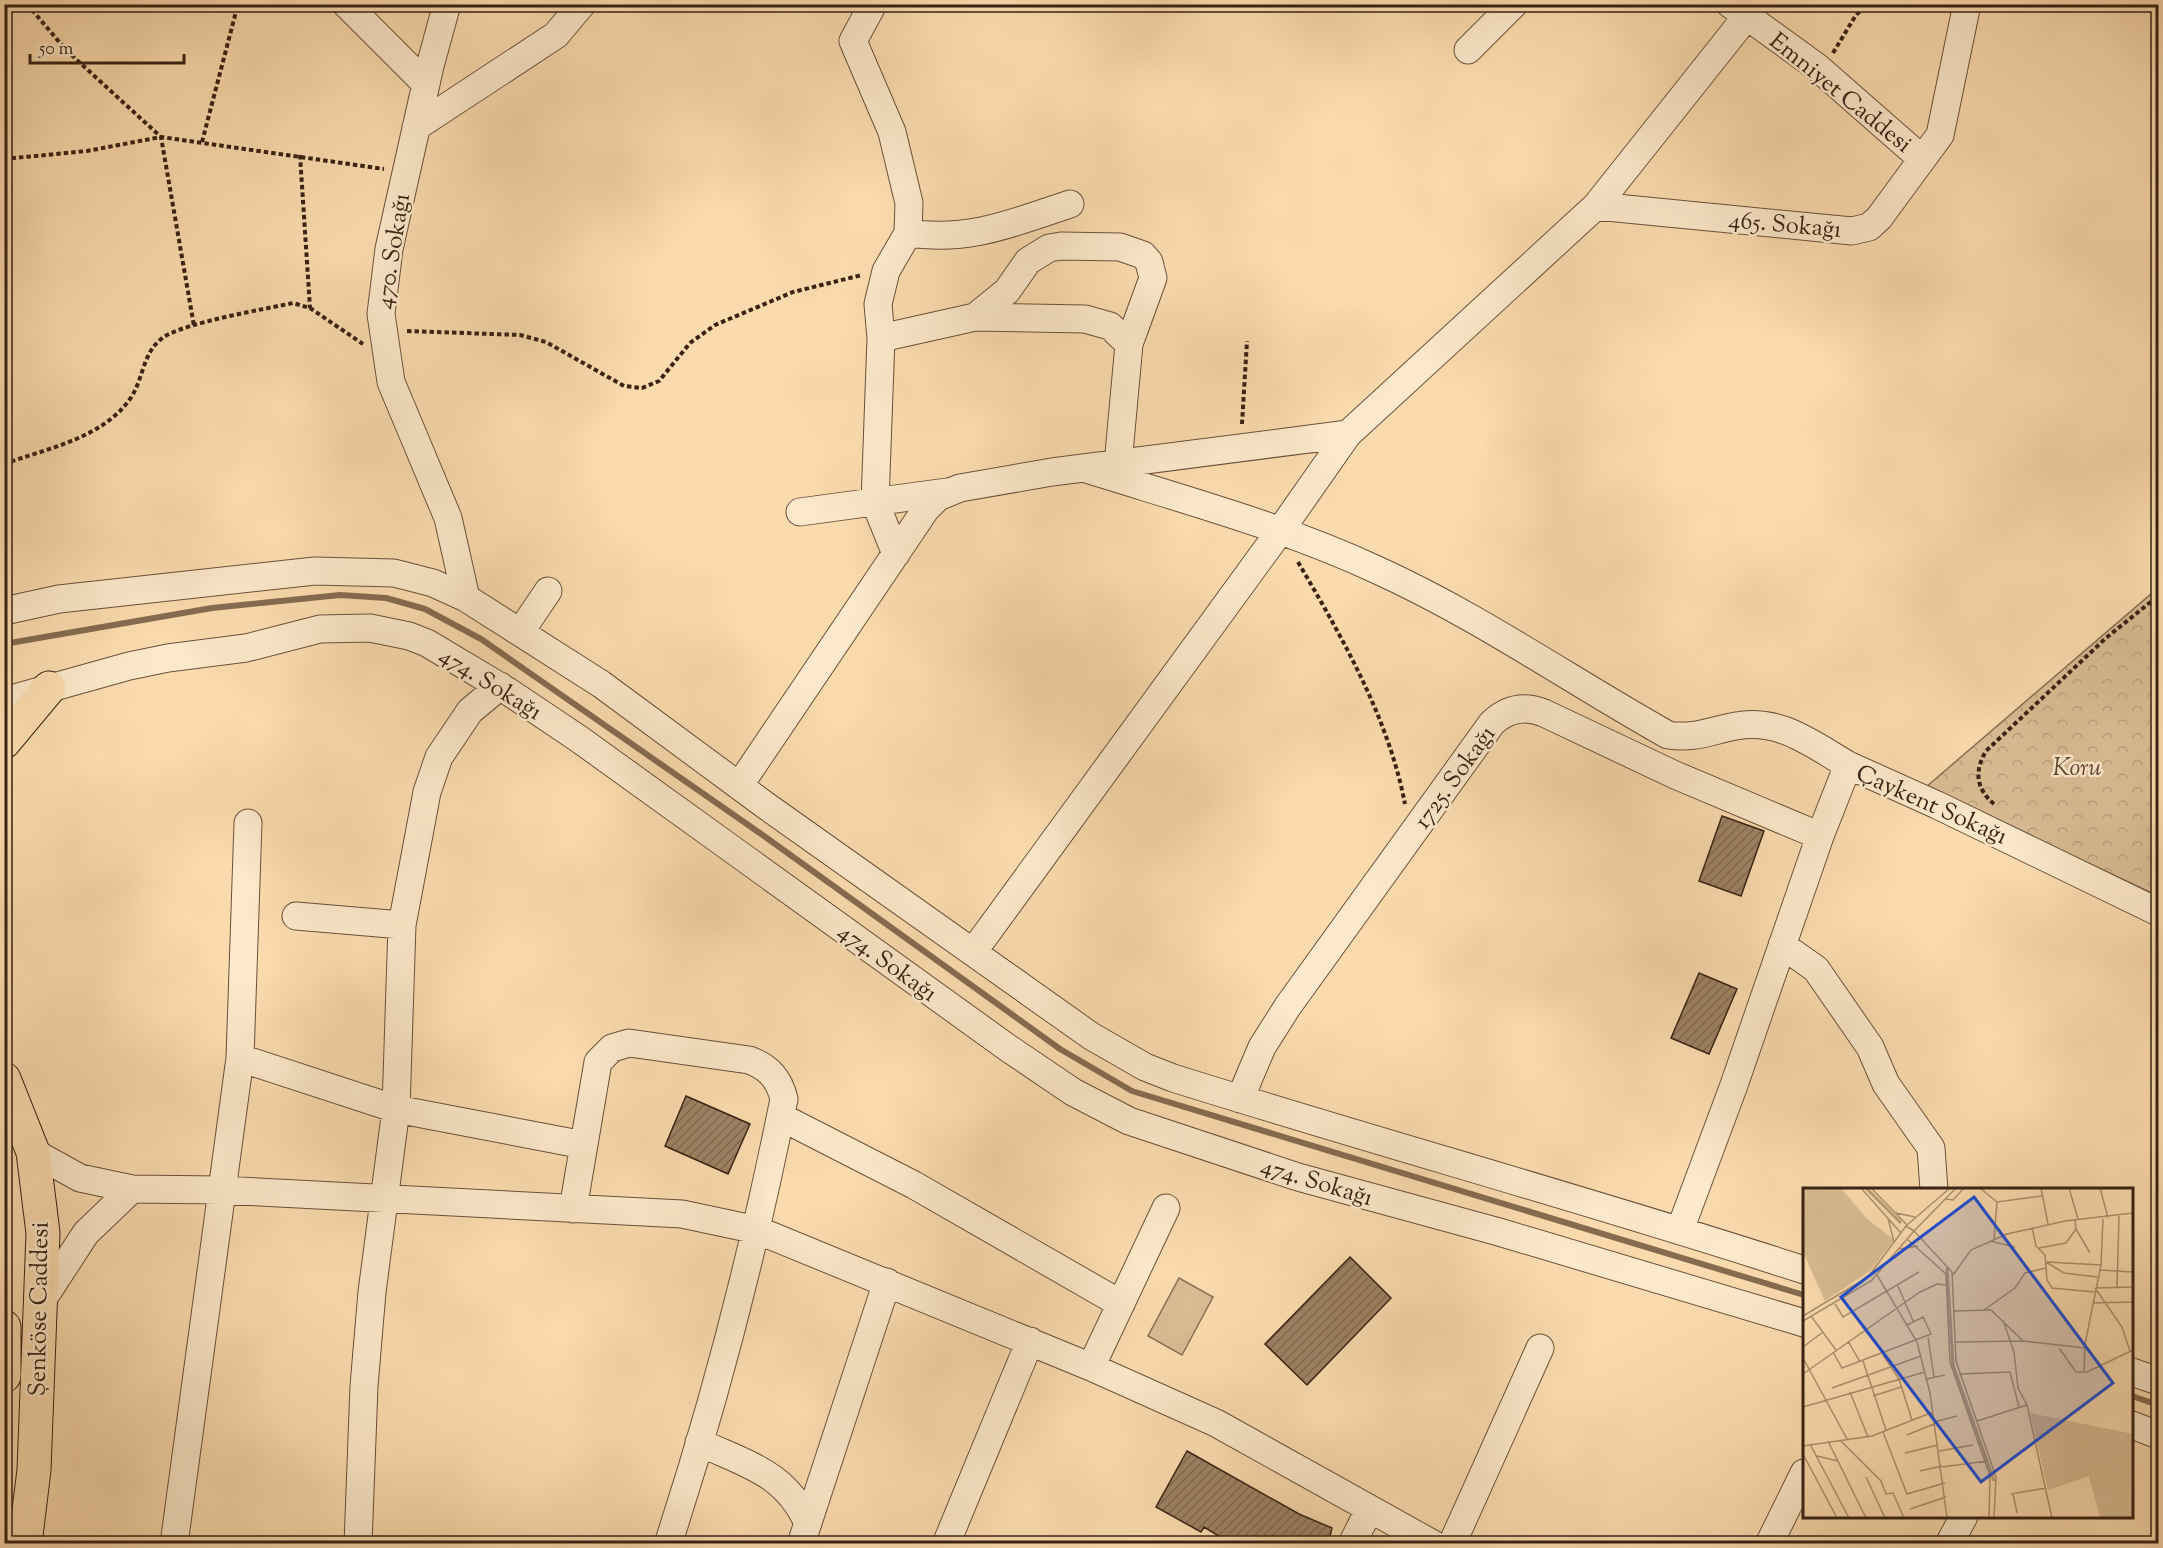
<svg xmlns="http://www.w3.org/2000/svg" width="2163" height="1548" viewBox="0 0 2163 1548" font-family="'Sorts Mill Goudy',serif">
<defs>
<pattern id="forest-crowns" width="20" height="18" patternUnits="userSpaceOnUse" patternTransform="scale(1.5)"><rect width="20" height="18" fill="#dabc94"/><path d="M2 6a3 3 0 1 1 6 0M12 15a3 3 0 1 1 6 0" fill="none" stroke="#bca17f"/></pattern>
<pattern id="building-hatch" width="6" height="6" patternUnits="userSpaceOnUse" patternTransform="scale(1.5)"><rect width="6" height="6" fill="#9e8264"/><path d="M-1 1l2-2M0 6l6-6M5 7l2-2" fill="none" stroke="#826a51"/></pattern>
</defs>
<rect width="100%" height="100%" fill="#fbdbae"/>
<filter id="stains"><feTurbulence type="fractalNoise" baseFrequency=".00333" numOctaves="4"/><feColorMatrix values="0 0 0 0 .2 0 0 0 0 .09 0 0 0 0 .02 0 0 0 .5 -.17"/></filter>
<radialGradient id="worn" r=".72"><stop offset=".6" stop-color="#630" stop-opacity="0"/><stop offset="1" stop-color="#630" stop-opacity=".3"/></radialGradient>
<path fill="url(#forest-crowns)" stroke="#8a6f54" stroke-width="1.5" d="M2158 588V896L1926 787Z"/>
<path fill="#dabc94" stroke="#8a6f54" stroke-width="1.5" d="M1179 1278 1213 1297 1182 1355 1148 1336Z"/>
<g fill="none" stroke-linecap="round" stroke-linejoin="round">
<path stroke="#866b51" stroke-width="6" d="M4 644 212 608 340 595 386 598 425 609 481 639 764 836 1060 1049 1132 1091 1804 1295
M2132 1396 2158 1405"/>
</g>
<path fill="url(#building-hatch)" stroke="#392214" stroke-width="1.5" d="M1722 816 1764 831 1741 896 1699 881Z
M1699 973 1737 989 1709 1054 1671 1038Z
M686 1096 750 1124 728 1174 665 1146Z
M1350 1257 1391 1298 1307 1385 1265 1344Z
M1187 1451 1299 1514 1332 1528 1328 1544H1232L1204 1527 1201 1532 1156 1507Z"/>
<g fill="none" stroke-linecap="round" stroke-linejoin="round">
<g stroke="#6a503a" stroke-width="29">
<path id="minor" d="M346 4 426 84
M447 4 430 66 389 249 381 314 391 382 448 518 466 598
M873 4 853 41 892 132 909 203 908 233 886 271 878 304 881 338 875 502 896 554
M1730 4 1817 67 1922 159
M1468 50 1514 4
M416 127 556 35 582 4
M1596 206 1852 231 1869 227 1879 218 1940 135 1967 4
M908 233C969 242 1013 223 1070 204
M975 317 1007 291 1028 261 1049 248 1061 246 1120 247 1143 255 1149 262 1153 278 1129 344 1118 464
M881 338 975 317 1085 319 1110 326 1129 344
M1083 468C1181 499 1282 526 1375 569 1477 615 1570 680 1668 735 1696 739 1709 731 1736 726 1780 718 1812 744 1848 765
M800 512 947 492
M4 611 59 599 315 571 394 573 433 583 466 598 601 684 765 805 1091 1036 1145 1067 1173 1078C1383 1144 1595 1202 1804 1270
M521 631 548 591
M4 701 129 666 168 658 246 648 320 629 370 628 409 636 427 643 509 692 579 739 1008 1048 1073 1092 1129 1121 1298 1177 1499 1232 1804 1323
M739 786 926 509 938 497 960 488 1052 472 1348 434
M296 916 402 925
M1782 945 1816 969 1870 1047 1886 1084 1931 1148 1934 1190
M973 952 1280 531 1348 434 1596 206 1747 16
M240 1058 396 1109 584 1145
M1240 1099 1262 1047 1288 1006 1492 723C1507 709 1524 705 1544 713L1675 775 1820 836
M781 1117 914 1185 1121 1304
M33 1152 80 1178 132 1189 221 1190 682 1214 757 1230 1091 1367 1216 1423 1433 1544
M573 1209 598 1062 612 1048 629 1043 749 1060C769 1067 779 1079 784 1099 754 1249 716 1398 668 1544
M1680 1230 1734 1085 1820 836 1848 765 1937 805 2158 912
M41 1302 86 1233 132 1189
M1091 1367 1166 1208
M2132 1372 2158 1381
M2132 1425 2158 1435
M699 1442C747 1465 785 1472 808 1523
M174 1544 240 1058 248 823
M358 1544 364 1386 372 1292 396 1109 402 925 427 792 439 757 470 711 500 686
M801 1544 887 1282
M946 1544 1030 1341
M1352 1544 1369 1510
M1452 1544 1540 1348
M1769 1544 1804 1473
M1949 1544 1964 1516"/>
</g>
<g stroke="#392214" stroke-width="35">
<path id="major" d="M4 742 49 688
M4 1079 33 1152 43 1233 34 1470 25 1544
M4 1327V1376"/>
</g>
<path stroke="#392214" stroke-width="4" stroke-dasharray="4.5 3" stroke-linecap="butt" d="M27 4 66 50 161 137 194 326
M1833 53 1856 15 1868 4
M202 142 238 4
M300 155 310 308
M4 159 87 151 161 137 384 169
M407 331 520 335 546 342 624 386 642 388 659 381 690 343 715 325 793 292 862 275
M1242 424 1247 341
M4 464C48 448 105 438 132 396 144 376 143 351 164 337 184 323 265 309 293 303L310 308 363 344
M1298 562C1343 639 1388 717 1405 804
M1994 804C1976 789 1974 771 1986 751L2106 638 2158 596"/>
<use href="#minor" stroke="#fce8ca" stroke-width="27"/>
<use href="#major" stroke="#fbdbae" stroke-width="33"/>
</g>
<g text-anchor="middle" stroke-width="5" stroke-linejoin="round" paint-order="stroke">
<g font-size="24" fill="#392214" stroke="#fce8ca">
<text transform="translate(1841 92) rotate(39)" y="8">Emniyet Caddesi</text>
<text transform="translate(1785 224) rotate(5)" y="8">465. Sokağı</text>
<text transform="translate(392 251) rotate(-81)" y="8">470. Sokağı</text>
<text transform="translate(491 683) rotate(32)" y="8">474. Sokağı</text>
<text transform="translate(1454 777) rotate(-54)" y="8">1725. Sokağı</text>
<text transform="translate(1932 804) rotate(24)" y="8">Çaykent Sokağı</text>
<text transform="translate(888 962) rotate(36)" y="8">474. Sokağı</text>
<text transform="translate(1317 1181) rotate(17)" y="8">474. Sokağı</text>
<text transform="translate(38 1309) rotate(-89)" y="8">Şenköse Caddesi</text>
</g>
<g font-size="24" font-style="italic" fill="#614834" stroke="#fce8ca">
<text x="2077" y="775">Koru</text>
</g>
</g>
<g transform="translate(1803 1188)">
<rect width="330" height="330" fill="#fbdbae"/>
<path d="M0 0H38L63 30 91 52 68 82 22 113 0 64ZM227 225 330 246V330H297L286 288 245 302Z" fill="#dabc94"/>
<path fill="none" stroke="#b99c7a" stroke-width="3" d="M63 0 98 35M144 80 150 177 191 293"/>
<path fill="none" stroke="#ad9170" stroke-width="1.5" d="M58 0 98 45M68 0 104 37 147 0M153 0 111 43 149 84 153 173 193 289 191 330M177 0 194 14 239 8M238 0 245 36M266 0 275 31M297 0 305 30M143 11 150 12 161 0M93 25 112 29M85 30 91 54M229 39 233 58 242 67 244 92 249 100 291 104M273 41 287 65M104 51 143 86 147 174 187 288 186 330M191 51 194 14M187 53 212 59M236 60 263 55 273 41 272 32M96 61 115 58M243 74 261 85 294 89M244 74 298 77M297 82 330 84M74 87 114 154 127 205 144 330M150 87 168 62 204 46 262 33 330 25M95 98 110 133M314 99 316 28M292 100 319 139 327 163M293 100 330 99M290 115 330 114M32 116 40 129 116 84M181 122 212 100 222 85 243 80M151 123 188 122 220 153M0 128 65 89 103 38 111 43 68 93 0 133M8 128 33 162M200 132 211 164 215 200 224 217M125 149 131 189M45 153 57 174M152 154 220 153 282 160M0 159 20 144M256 160 273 184H284L330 162M30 164 39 180 128 146 120 129 104 137M80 167 96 191 109 232M0 170 44 251M60 173 83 242M281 184 282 156 298 77 300 31M0 186 117 104 134 96 144 97M156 186 207 184 216 219M124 191 142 187M29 200 118 168M47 204 65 249M70 208 98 199M0 219 122 184M174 233 224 217 249 330M131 234 154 228M80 244 104 306 142 295M104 247 131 236M37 252 78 293 83 306 90 305 101 330M25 253 63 330M7 256 46 330M0 258 69 248 130 224M136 263 170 257M102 265 135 257M0 266 34 330M14 268 35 273M139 279 184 273M117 283 139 278M63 289 82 330M208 306 243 300M210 306 214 325M107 321 143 309"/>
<path fill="#1d4ed8" fill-opacity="0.15" stroke="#1d4ed8" stroke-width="3" d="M171 9 310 195 178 294 38 109Z"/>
<rect width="330" height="330" fill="none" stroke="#392214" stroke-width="3"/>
</g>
<rect width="2163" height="1548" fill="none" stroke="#fbdbae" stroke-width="24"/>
<rect x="6" y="6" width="2151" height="1536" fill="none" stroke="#392214" stroke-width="3"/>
<rect x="12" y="12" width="2139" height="1524" fill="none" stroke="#392214" stroke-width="1.5"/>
<path d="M30 54v9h154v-9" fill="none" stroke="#392214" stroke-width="3"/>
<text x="39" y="54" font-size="18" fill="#392214" stroke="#fce8ca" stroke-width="4.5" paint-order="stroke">50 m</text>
<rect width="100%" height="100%" filter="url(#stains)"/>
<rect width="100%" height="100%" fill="url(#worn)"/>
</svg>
